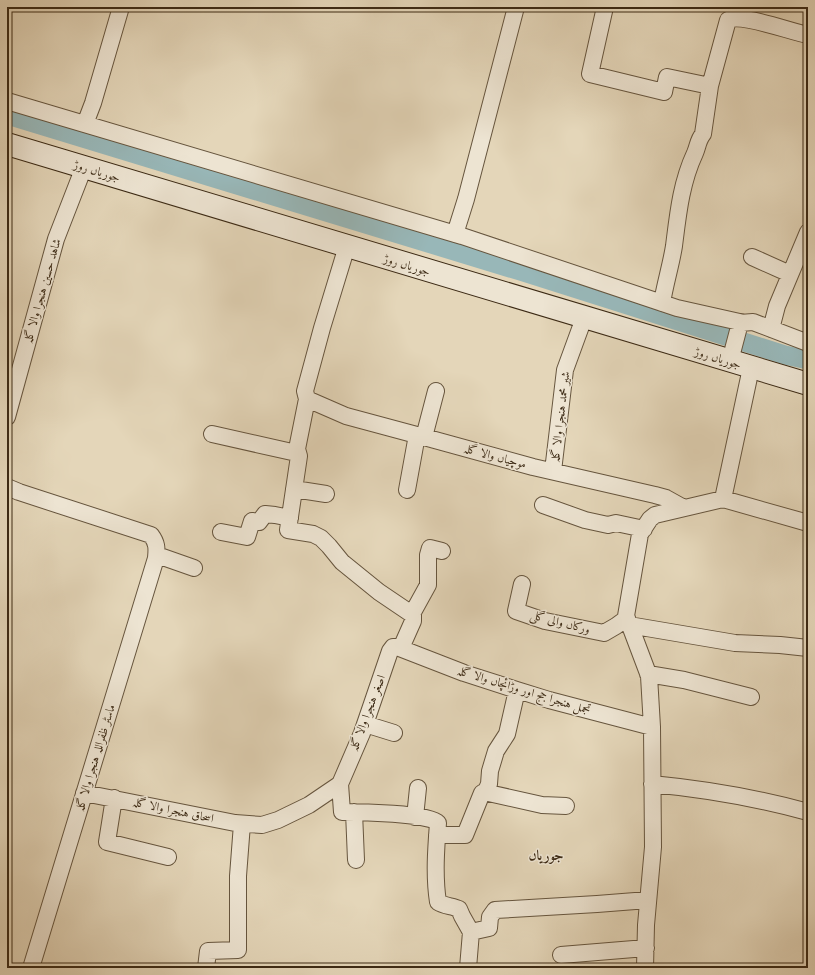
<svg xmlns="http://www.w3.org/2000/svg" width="815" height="975" viewBox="0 0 815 975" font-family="Cardo,Amiri,serif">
<rect width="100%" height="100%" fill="#e4d6b9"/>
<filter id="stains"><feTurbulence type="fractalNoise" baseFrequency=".005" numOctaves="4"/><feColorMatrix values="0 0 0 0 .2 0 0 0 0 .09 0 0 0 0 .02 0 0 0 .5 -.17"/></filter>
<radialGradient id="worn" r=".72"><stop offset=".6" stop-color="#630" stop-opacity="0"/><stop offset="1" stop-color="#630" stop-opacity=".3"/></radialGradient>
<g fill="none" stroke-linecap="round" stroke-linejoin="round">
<path stroke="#98b7b8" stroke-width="19" d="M7 115 520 271 785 355 808 360"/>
<g stroke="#66553e" stroke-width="18">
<path id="street" d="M605 7 590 74 664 92 667 77 710 86
M7 101 462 236 677 308 744 323
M85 124 93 103 121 7
M455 234 466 199 516 7
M347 246 322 328 305 391 307 399 297 449 299 456 288 530 313 534 321 538 329 546 342 562 379 592 413 615V621L401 648
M752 257 790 274
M662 303C665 284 671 265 674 246 678 214 681 183 695 153 698 146 698 140 703 134L710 86 728 20C742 13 791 32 808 35
M771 329 777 306 808 232
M730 361 740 323 753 322 808 343
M307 399 346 416 424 437 533 467 655 495 666 498 684 508
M7 417 56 239 84 167
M212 434 292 452 297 450
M424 437 436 391
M553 471 565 370 584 318
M7 487 19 492 151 535C157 543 157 548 156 558L31 968
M294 489 326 494
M407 490 417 435
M723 499 751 368
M543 505 585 520 608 525 616 523 644 529
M221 532 247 537 252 521 259 522 265 514 275 515 290 518
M157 555 194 568
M522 584 516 611 545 621 604 633 616 626 627 618
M412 614 428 585V555L430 548 442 551
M629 625 735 643 780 645 808 648
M648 674 684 680 751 697
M365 724 394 733
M652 784C704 789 757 798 808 812
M484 792 542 805 566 806
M84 793 235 823 262 825 278 820 309 805 340 784
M114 798 107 842 168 857
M354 812 356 860
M415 817 418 788
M437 835H465L482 793 486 791 489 784 490 771 496 751 507 734 517 690
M471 932 489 928 490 917 495 910 597 904 648 900
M561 955 646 948
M206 968 208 951 238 950V876L242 824
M468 968 471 932 462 916 459 909C453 906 444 906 438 902 434 876 436 849 438 823 429 813 359 812 342 812L340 784 362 733 390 651 393 647H397L464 673 517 690 549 700 652 727
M645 968 646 925 653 847 652 727 649 676 632 631 626 616 640 534 650 519 655 515 723 499 808 523"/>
</g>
<g stroke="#3c2a15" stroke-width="24">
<path id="secondary" d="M7 144 808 384"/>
</g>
<use href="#street" stroke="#ede4d2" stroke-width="16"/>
<use href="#secondary" stroke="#ede4d2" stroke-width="22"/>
</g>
<g text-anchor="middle" stroke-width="3" stroke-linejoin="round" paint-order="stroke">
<g font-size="12" fill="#3c2a15" stroke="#ede4d2">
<text transform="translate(97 171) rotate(17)" y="4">جوریاں روڑ</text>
<text transform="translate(407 265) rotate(17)" y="4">جوریاں روڑ</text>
<text transform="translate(42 291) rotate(-74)" y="4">شاہد حسین ہنجرا والا گلہ</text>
<text transform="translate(718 358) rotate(17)" y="4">جوریاں روڑ</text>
<text transform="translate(560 417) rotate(-83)" y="4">شیر محمد ہنجرا والا گلہ</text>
<text transform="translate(495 456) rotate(15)" y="4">موچیاں والا گلہ</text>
<text transform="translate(560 622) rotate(14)" y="4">ورکاں والی گلی</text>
<text transform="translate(524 690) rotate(17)" y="4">تجمل ہنجرا جج اور وڑائچاں والا گلہ</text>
<text transform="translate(367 713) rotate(-69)" y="4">اصغر ہنجرا والا گلہ</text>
<text transform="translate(95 758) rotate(-73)" y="4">ماسٹر ظفراللہ ہنجرا والا گلہ</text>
<text transform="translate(173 810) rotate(12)" y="4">اسحاق ہنجرا والا گلہ</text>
</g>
<g font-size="14" font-weight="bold" fill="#3c2a15" stroke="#ede4d2">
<text x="546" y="860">جوریاں</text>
</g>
</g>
<rect width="815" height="975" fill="none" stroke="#e4d6b9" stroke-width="24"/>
<rect x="8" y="8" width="799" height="959" fill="none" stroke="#3c2a15" stroke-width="2"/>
<rect x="12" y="12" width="791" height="951" fill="none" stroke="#3c2a15"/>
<rect width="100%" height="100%" filter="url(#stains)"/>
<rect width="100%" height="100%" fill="url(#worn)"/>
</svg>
